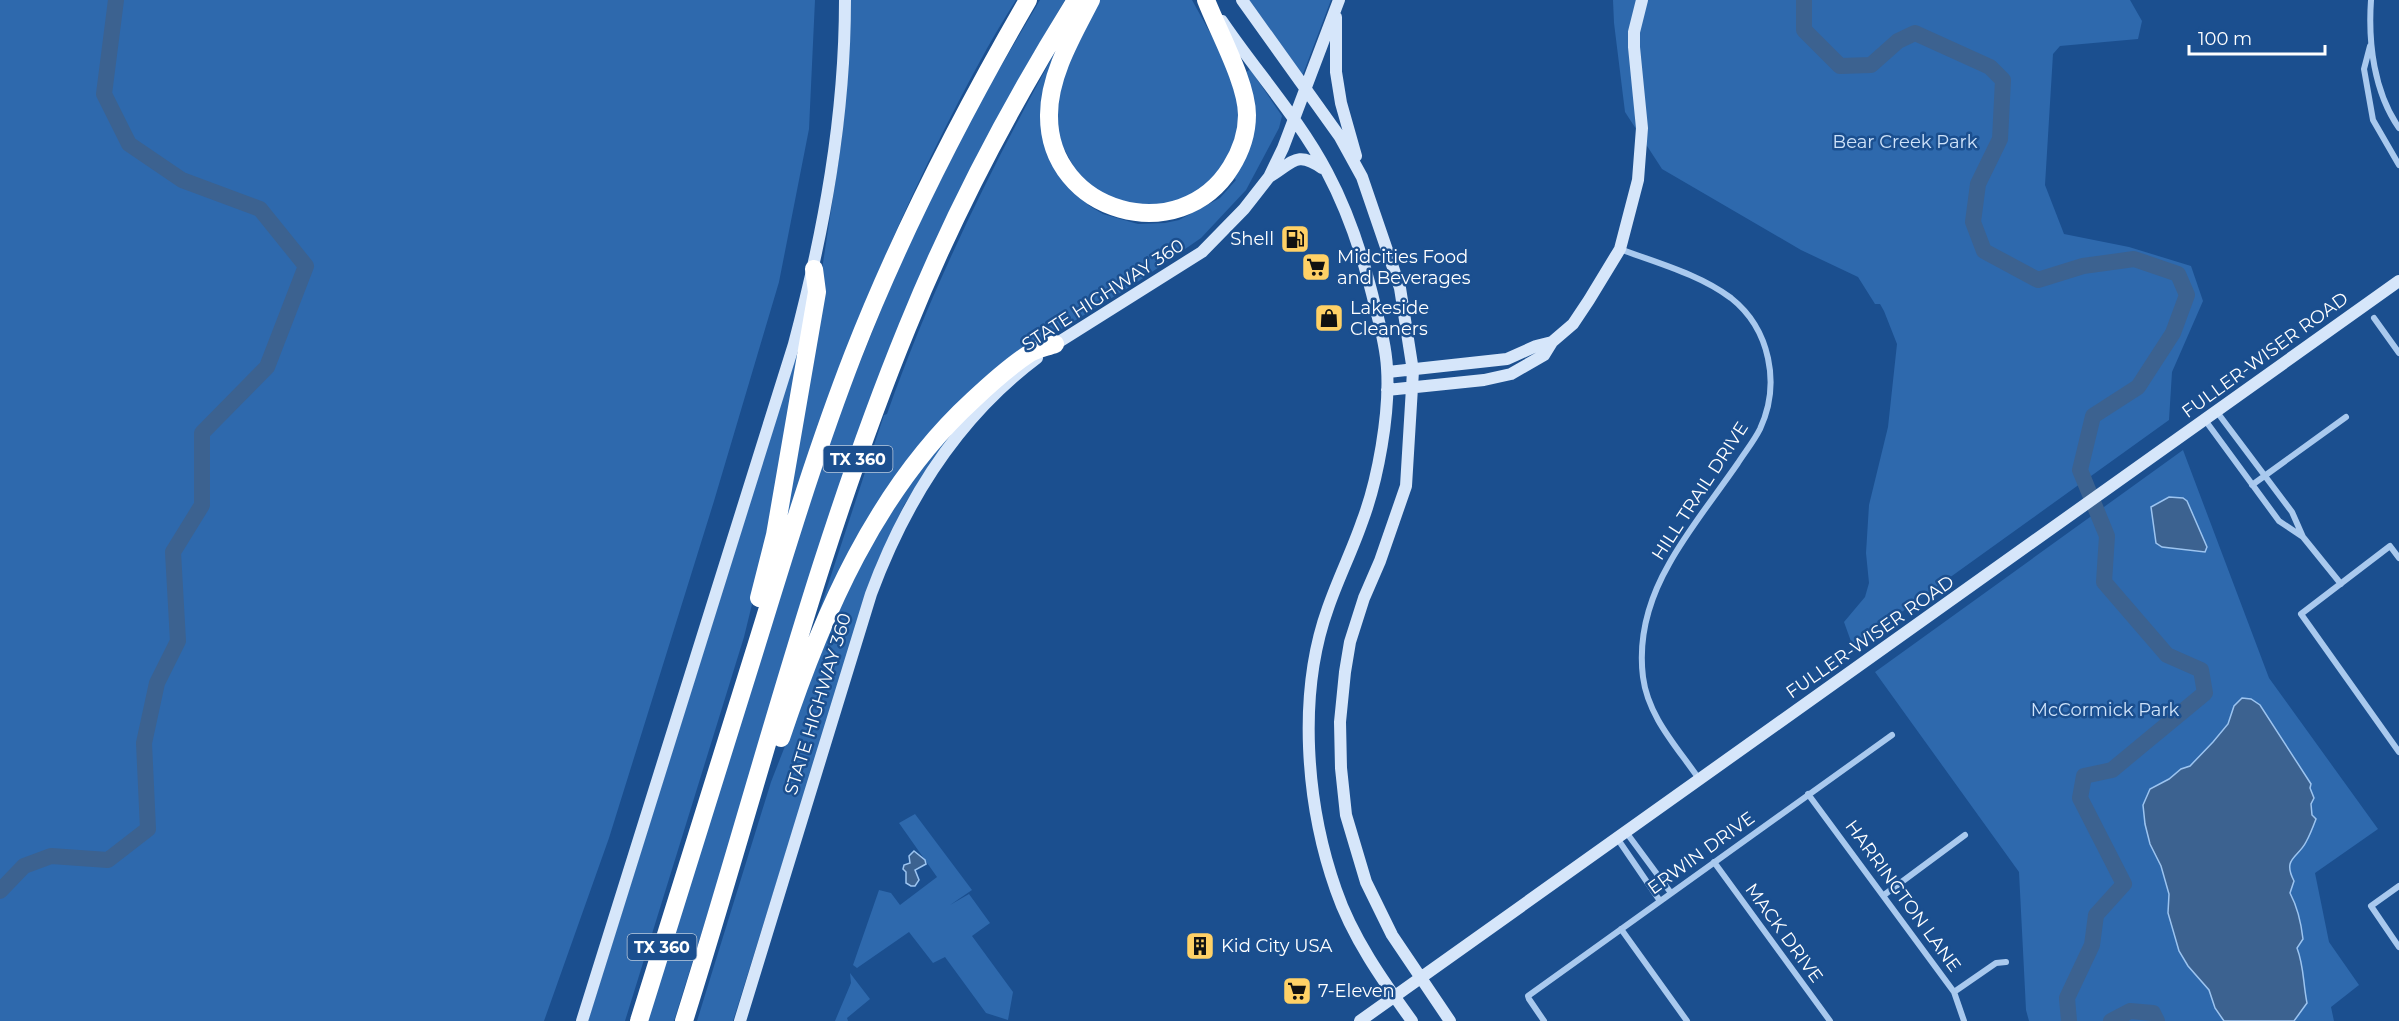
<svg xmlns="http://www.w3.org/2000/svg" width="2399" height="1021" viewBox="0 0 2399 1021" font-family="Montserrat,sans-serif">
<rect width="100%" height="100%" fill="#1b4f8f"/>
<path fill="#2e69ad" d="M0 0H815L809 129 779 282 714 501 609 838 544 1021H0Z
M851 0H1016C989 42 966 87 943 132 877 263 826 398 781 538L841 145 848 72Z
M1040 0H1065L1022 73 929 260 724 861 674 1021H646L774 611 841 409 902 258 962 132Z
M1098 0H1192L1224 58 1241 114 1229 162 1199 194 1159 208 1116 203 1080 179 1057 135 1056 114 1060 87 1069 61Z
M1249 0H1331L1303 74 1301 73Z
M1613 0H2130L2142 21 2138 39 2060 46 2053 54 2045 185 2064 234 2129 247 2191 266 2203 301 2172 372 2169 420 1853 647 1844 622 1865 597 1869 583 1866 553 1869 505 1888 427 1897 344 1884 311 1880 304H1875L1858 277 1801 250 1662 169 1625 112 1614 23Z
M1066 32 1044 108 1088 205 1103 214 1138 224 1165 223 1179 220 1220 198 1236 180 1233 177 1243 75 1250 69 1282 116 1279 128 1246 190 1201 238 1136 283 1037 344 923 446 811 636 884 415 887 414C935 278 997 157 1066 32Z
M799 346 766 547 744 637 625 1021H588Z
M955 431 904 505 876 565 733 1021H697L771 782 852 574 932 450Z
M2183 450 2269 678 2378 829 2315 873 2329 942 2359 985 2331 1007 2334 1021H2029L2026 1010 2019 872 1875 672Z
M915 814 972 890 950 905 969 894 990 923 972 936 1013 992 1008 1020 986 1013 945 957 933 963 909 932 857 968 853 965 879 890 891 893 900 905 937 877 899 823Z
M850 973 870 999 847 1018 848 1021H835L851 983Z"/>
<path fill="#3c6290" stroke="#9cc4f0" stroke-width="1.5" d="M2169 497 2183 498 2187 501 2207 547 2205 552 2162 547 2156 543 2151 507Z
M2242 698 2251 699 2260 705 2311 784 2310 788 2314 798 2311 804 2312 815 2316 819C2313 827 2310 835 2306 842 2298 858 2282 858 2294 881L2290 893C2298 908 2301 922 2303 939L2297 948C2304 966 2303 983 2307 1003L2294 1021H2224L2215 1008 2209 990 2188 966 2179 951 2168 913 2169 894 2161 866 2150 844 2145 824 2143 805 2150 789 2169 779 2181 769 2190 766 2213 742 2228 724 2234 706Z
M914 851 925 860 926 864 915 870 919 880 915 886H911L906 883V872L903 869 904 865 910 863 909 856Z"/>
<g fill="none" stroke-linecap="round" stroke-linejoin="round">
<path stroke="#3c6290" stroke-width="16" d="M1804 0V30L1840 66 1871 65 1898 41 1915 33 1990 67 2003 80 2000 139 1978 184 1973 222 1984 251 2038 280 2083 266 2134 259 2178 274 2187 295 2173 333 2138 387 2093 416 2080 470 2107 536 2104 582 2167 655 2201 670 2205 693 2112 770 2084 776 2080 798 2124 884 2096 915 2092 945 2067 998 2069 1021
M0 891 24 866 51 856 108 860 148 829 144 743 157 683 178 641 173 552 202 505V433L267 367 306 266 260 209 182 180 129 144 104 94 116 0
M2111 1021 2130 1011 2153 1013 2157 1021"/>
<path stroke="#a9c9ee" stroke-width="6" d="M2371 0C2368 43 2374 92 2399 128
M2370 46 2364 69 2373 120 2399 165
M1620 249C1657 263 1699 274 1731 298 1770 329 1781 384 1760 429 1754 441 1745 452 1738 463 1716 495 1687 531 1669 564 1649 599 1638 637 1643 677 1648 717 1678 748 1699 779
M2374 318 2399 353
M2217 412 2292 512 2303 537 2341 584
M2205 420 2279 521 2303 537
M2252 485 2346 417
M2399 558 2390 546 2301 614 2399 752
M1808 794 1954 992 1964 1021
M1626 832 1671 893
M1617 838 1660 901
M1714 862 1830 1021
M2399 886 2371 906 2399 947
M1884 895 1965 835
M1621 929 1687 1021
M1954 992 1996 963 2006 962
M1544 1021 1529 999 1528 996 1892 735"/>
<path stroke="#d6e6fa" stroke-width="12" d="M1242 0 1340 137 1362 177 1400 288 1413 371 1406 486 1380 561 1364 598 1350 642 1345 672 1340 722 1341 768 1346 815 1366 882 1392 935 1450 1021
M1336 17V72L1341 103 1356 156
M1222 21C1255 70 1300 120 1327 172 1350 215 1365 263 1376 310 1381 329 1386 348 1387 368 1390 413 1378 480 1362 522 1352 551 1338 579 1328 608 1297 694 1306 805 1336 890 1352 937 1383 981 1412 1021
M1269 177C1293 163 1296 150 1322 168
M1051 347 1202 252 1244 209 1269 177 1283 148 1339 0
M1388 372 1507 359 1536 346 1552 342
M1387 390 1484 380 1511 374 1544 355 1552 342 1573 324 1589 300 1620 249 1638 180 1642 128 1634 47V32L1642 0
M582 1021 794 344C824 231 845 117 845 0
M740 1021 871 594C905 502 957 418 1037 358
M1360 1021 2399 281"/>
<path stroke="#fff" stroke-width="18" d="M1091 0C1073 35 1049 75 1049 115 1048 213 1180 250 1231 167 1241 151 1247 134 1247 115 1247 83 1218 31 1206 0
M759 598 775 535 817 292 814 269
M781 738C822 615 876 489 973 400 990 384 1010 366 1030 353 1037 349 1047 347 1055 344
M639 1021C677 898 715 775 754 653 785 553 815 453 853 355 901 232 962 114 1028 0
M684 1021C757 790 815 553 907 328 953 214 1011 104 1076 0"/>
</g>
<defs>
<g id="fuel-square" transform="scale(1.5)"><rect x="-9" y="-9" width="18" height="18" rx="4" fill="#ffd166" stroke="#1b4f8f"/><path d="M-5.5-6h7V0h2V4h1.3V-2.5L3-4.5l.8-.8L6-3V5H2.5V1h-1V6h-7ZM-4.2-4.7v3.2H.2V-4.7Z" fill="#111"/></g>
<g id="supermarket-square" transform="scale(1.5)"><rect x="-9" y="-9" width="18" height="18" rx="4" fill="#ffd166" stroke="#1b4f8f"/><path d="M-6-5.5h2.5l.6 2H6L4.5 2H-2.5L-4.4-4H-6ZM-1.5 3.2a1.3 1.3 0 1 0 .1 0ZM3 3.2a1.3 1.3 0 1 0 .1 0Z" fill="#111"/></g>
<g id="shop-square" transform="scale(1.5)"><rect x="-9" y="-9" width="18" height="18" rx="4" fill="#ffd166" stroke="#1b4f8f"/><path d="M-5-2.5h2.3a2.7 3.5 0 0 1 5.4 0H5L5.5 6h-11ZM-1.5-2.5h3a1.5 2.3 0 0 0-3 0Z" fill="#111"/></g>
<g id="building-square" transform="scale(1.5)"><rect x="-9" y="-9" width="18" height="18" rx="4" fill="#ffd166" stroke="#1b4f8f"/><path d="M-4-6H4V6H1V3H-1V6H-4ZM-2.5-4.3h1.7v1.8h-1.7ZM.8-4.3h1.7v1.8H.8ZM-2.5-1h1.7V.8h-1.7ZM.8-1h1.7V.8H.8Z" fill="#111"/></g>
</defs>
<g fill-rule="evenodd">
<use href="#fuel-square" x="1295" y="239"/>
<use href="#supermarket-square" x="1316" y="267"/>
<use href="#shop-square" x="1329" y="318"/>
<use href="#building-square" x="1200" y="946"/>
<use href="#supermarket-square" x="1297" y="991"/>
</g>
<g text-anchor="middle" stroke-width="5" stroke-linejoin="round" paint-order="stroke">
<g fill="#1b4f8f" stroke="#bbcadd" stroke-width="1.5">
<rect x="823.5" y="446" width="69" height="26" rx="4.5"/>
<rect x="627.5" y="934" width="69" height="26" rx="4.5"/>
</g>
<g font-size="16" font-weight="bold" fill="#fff">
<text x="858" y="465">TX 360</text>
<text x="662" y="953">TX 360</text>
</g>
<g font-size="18" fill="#cfe3fa" stroke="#1b4f8f">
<text x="1905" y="148">Bear Creek Park</text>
<text x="2105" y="716">McCormick Park</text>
</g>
<g font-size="18" fill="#fff" stroke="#1b4f8f" text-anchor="start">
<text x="1274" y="245" text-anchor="end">Shell</text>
<text x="1337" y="263">Midcities Food<tspan x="1337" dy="21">and Beverages</tspan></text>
<text x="1350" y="314">Lakeside<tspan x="1350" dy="21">Cleaners</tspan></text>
<text x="1221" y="952">Kid City USA</text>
<text x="1318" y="997">7-Eleven</text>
</g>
<g font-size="18" fill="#fff" stroke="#1b4f8f">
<text transform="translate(1103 295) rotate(-33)" y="6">STATE HIGHWAY 360</text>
<text transform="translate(2265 355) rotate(-36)" y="6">FULLER-WISER ROAD</text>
<text transform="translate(1700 491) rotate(-57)" y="6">HILL TRAIL DRIVE</text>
<text transform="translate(1870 637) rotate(-35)" y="6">FULLER-WISER ROAD</text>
<text transform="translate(818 704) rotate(-73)" y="6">STATE HIGHWAY 360</text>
<text transform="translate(1701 853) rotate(-36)" y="6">ERWIN DRIVE</text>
<text transform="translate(1903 896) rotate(54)" y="6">HARRINGTON LANE</text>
<text transform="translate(1784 933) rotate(54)" y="6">MACK DRIVE</text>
</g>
</g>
<path d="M2189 45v9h136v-9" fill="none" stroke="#ffffff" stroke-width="3"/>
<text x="2198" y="45" font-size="18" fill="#ffffff" stroke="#1b4f8f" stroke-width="4.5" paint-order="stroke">100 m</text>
</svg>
